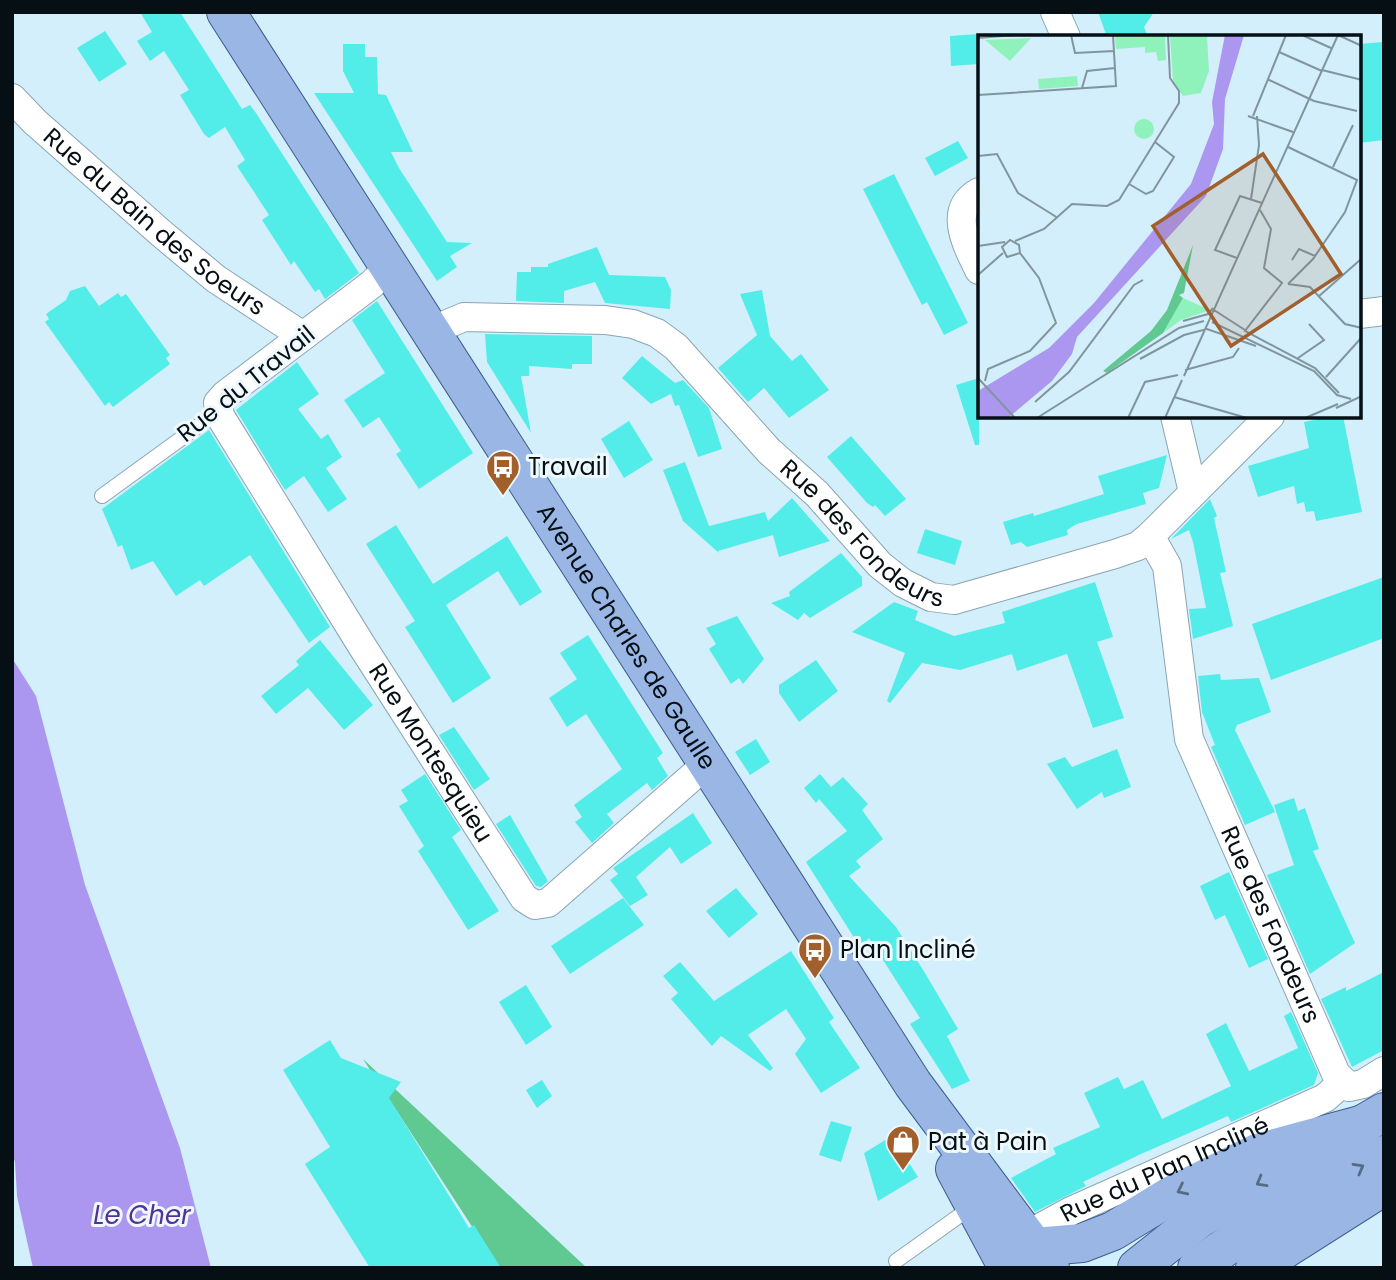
<svg xmlns="http://www.w3.org/2000/svg" width="1396" height="1280" viewBox="0 0 1396 1280" font-family="Poppins,sans-serif">
<rect width="100%" height="100%" fill="#d3effb"/>
<path fill="#5fc991" d="M363 1059 587 1268H499Z"/>
<path fill="#ac97f0" d="M12 658 36 696 85 885 180 1148 211 1268H33L17 1196 15 1162 12 1154Z"/>
<path fill="#52ede8" d="M140 12H180L242 109 250 105 256 113 359 273 325 299 319 289 315 292 294 261 291 265 262 220 269 215 237 166 245 160 225 127 209 138 204 134 180 95 189 90 164 51 150 61 137 41 152 32Z
M1098 12H1154L1144 27 1148 37H1107Z
M105 31 127 64 99 82 77 48Z
M979 34V64L951 66 950 36Z
M1383 42 1384 140 1359 143V44Z
M343 44H365V57H377L378 94 386 95 413 152H391L399 168 447 242 472 243 450 256 457 267 437 281 314 93H354L343 71Z
M958 141 968 158 935 176 925 158Z
M894 174 968 323 944 335 927 302 922 305 910 282 863 189Z
M597 247 609 275 665 277 671 290 670 309 605 303 595 282 564 291V303L516 301 517 272H531V267H548V264Z
M85 286 99 306 118 293 121 297 126 294 170 355 166 358 170 364 113 407 109 402 105 406 45 322 49 319 46 314 66 300 70 291Z
M762 290 770 336 792 361 801 354 829 390 789 418 764 388 748 402 718 368 757 335 740 294Z
M377 301 473 453 419 489 396 454 401 451 379 417 363 428 344 400 385 373 352 320Z
M485 334 592 336V364H572V369L529 366V376H521L531 433 487 362Z
M642 356 675 383 683 380 709 408 722 449 698 457 679 405 675 406 671 394 651 404 622 378Z
M297 362 319 394 298 409 321 439 328 434 342 457 326 468 347 499 328 512 304 476 285 490 236 410Z
M979 378V445H975L956 385Z
M1318 416H1343L1362 512 1316 521 1314 511 1306 512 1304 502 1297 504 1294 486 1258 497 1248 466 1309 448 1304 422 1319 419Z
M629 421 653 460 624 478 601 439Z
M209 430 330 627 309 643 250 555 204 586 200 580 176 596 153 561 131 570 122 545 118 547 102 509Z
M851 436 906 499 885 516 875 505 873 507 867 503 827 457Z
M1167 455 1159 488 1143 493 1146 504 1077 524 1067 530 1068 535 1027 547 1021 542 1011 545 1003 522 1033 513 1034 516 1104 494 1098 476Z
M685 462 709 526 765 512 768 521 792 498 830 541 779 557 773 535 718 551 719 553 683 521 663 470Z
M1210 499 1217 516 1214 518 1226 572 1220 573 1233 626 1193 639 1189 609 1206 608 1193 542 1189 530 1171 539Z
M396 525 433 584 507 536 542 592 520 606 498 571 446 605 491 678 453 703 405 627 415 621 366 544Z
M925 529 962 541 955 565 917 553Z
M841 553 862 577V586L810 618 804 613 798 620 771 603 790 596 789 592Z
M1384 577V638L1271 680 1252 624Z
M1095 582 1113 637 1097 642 1124 718 1093 728 1067 654 1017 671 1012 654 960 670 922 663 890 703 887 701 905 653 852 632 894 602 918 611 915 620 954 636 1005 623 1002 612Z
M737 616 764 659 743 684 739 678 731 684 709 649 716 644 706 628Z
M588 635 663 753 657 758 668 776 652 790 647 783 607 814 614 823 592 843 575 822 582 817 574 805 622 769 586 714 567 727 549 698 577 679 560 653Z
M320 640 373 705 344 730 308 688 276 714 261 696 299 665 296 661Z
M816 660 838 691 799 722 779 693V685Z
M1220 674 1221 680 1259 678 1271 712 1237 725 1235 730 1275 812 1245 825 1211 747 1215 745 1202 712 1198 676Z
M454 727 490 779 474 790 439 735Z
M756 739 770 762 750 775 735 752Z
M1117 749 1131 787 1104 798 1102 792 1077 809 1047 764 1065 757 1072 767Z
M425 774 461 830 452 837 499 911 468 930 418 851 424 846 399 806 408 801 401 790Z
M820 774 831 787 843 777 868 804 862 810 883 839 856 861 861 867 849 876 896 927 925 973 958 1029 947 1036 970 1081 952 1089 910 1024 920 1018 869 938 860 947 806 862 847 831 819 799 816 803 804 788Z
M1294 798 1298 811 1305 808 1319 849 1313 851 1355 943 1310 974 1267 875 1294 865 1274 805Z
M693 813 712 843 681 864 670 847 636 877 648 895 630 906 610 880 618 874 613 868Z
M510 815 548 881 541 887 536 886 496 824Z
M1229 872 1268 959 1249 968 1225 915 1215 920 1200 886Z
M736 888 758 914 729 938 706 911Z
M623 898 644 925 570 974 551 946Z
M791 951 834 1018 829 1022 860 1068 821 1093 795 1054 806 1039 786 1009 748 1035 773 1068 770 1071 721 1036 712 1046 671 999 678 993 663 976 680 962 714 1001Z
M1384 972V1050L1352 1067 1321 999 1346 987V991Z
M526 985 552 1027 526 1045 499 1002Z
M1291 1012 1318 1073 1314 1085 1231 1122 1228 1116 1141 1154 1083 1182 1086 1186 1035 1212 1011 1178 1056 1154 1053 1148 1100 1127 1084 1093 1118 1077 1124 1089 1143 1080 1162 1119 1231 1086 1206 1034 1226 1023 1249 1071 1298 1048 1284 1016Z
M330 1040 341 1058 401 1082 389 1098 469 1228 474 1225 501 1268H370L305 1164 330 1147 283 1070Z
M542 1080 552 1096 537 1108 526 1090Z
M831 1121 852 1127 841 1162 819 1155Z
M892 1136 918 1177 878 1201 864 1153Z"/>
<g fill="none" stroke-linecap="round" stroke-linejoin="round">
<g stroke="#8ba5b1" stroke-width="16">
<path id="lane" d="M102 496 208 419 217 405
M896 1261 973 1206"/>
</g>
<g stroke="#8ba5b1" stroke-width="30">
<g id="street">
<path d="M1055 12 1066 37"/>
<path id="s1" d="M12 98 35 122 162 234 216 279 303 336"/>
<path d="M979 192C947 210 967 245 979 270"/>
<path id="s2" d="M388 268 372 284 225 395 218 403 220 416 362 646 524 898 535 905 548 903 708 763"/>
<path d="M1359 314 1384 311"/>
<path id="s3" d="M431 331 464 317 605 320 633 324 657 333 676 347 769 451 817 494 880 565 903 583 931 597 954 600 1115 554 1138 546 1150 536 1167 566 1189 739 1336 1074 1349 1087 1363 1084 1384 1071"/>
<path d="M1175 416 1193 492"/>
<path d="M1150 536 1270 416"/>
<path id="s4" d="M1008 1228 1027 1235 1071 1211 1325 1098 1342 1083"/>
</g>
</g>
<g stroke="#3b5c90" stroke-width="40">
<g id="primary">
<path id="s5" d="M226 12 913 1084 1050 1268"/>
<path d="M955 1169 1008 1268"/>
<path d="M1035 1247 1082 1243 1113 1231 1172 1195 1257 1153 1360 1125"/>
<path d="M1137 1268 1200 1218 1384 1112"/>
<path d="M1197 1268C1254 1223 1321 1190 1384 1155"/>
<path d="M1255 1268 1384 1186"/>
</g>
</g>
<use href="#lane" stroke="#fff" stroke-width="14"/>
<use href="#street" stroke="#fff" stroke-width="28"/>
<use href="#primary" stroke="#9ab6e5" stroke-width="38"/>
</g>
<defs><path id="oneway-chevron" d="M-2-3.5L2.5 0L-2 3.5" fill="none" stroke-width="1.6" stroke-linecap="round" stroke-linejoin="round" transform="scale(1.75)"/></defs>
<g stroke="#576b86">
<use href="#oneway-chevron" transform="translate(1359 1168) rotate(-29)"/>
<use href="#oneway-chevron" transform="translate(1261 1182) rotate(150)"/>
<use href="#oneway-chevron" transform="translate(1182 1190) rotate(154)"/>
</g>
<defs>
<g id="bus-pin" transform="scale(1.75)"><path d="M0 17L-7.5 6A9.5 9.5 0 1 1 7.5 6Z" fill="#a15f2c" stroke="#eef9fe"/><path d="M-5-6H5V4H4V6H2V4H-2V6H-4V4H-5ZM-3.5-4V0h7V-4ZM-3.5 1.2v1.5H-2V1.2ZM2 1.2v1.5H3.5V1.2Z" fill="#fff"/></g>
<g id="shop-pin" transform="scale(1.75)"><path d="M0 17L-7.5 6A9.5 9.5 0 1 1 7.5 6Z" fill="#a15f2c" stroke="#eef9fe"/><path d="M-5-2.5h2.3a2.7 3.5 0 0 1 5.4 0H5L5.5 6h-11ZM-1.5-2.5h3a1.5 2.3 0 0 0-3 0Z" fill="#fff"/></g>
</defs>
<g fill-rule="evenodd">
<use href="#bus-pin" x="503" y="467"/>
<use href="#bus-pin" x="815" y="950"/>
<use href="#shop-pin" x="903" y="1142"/>
</g>
<g text-anchor="middle" stroke-width="6" stroke-linejoin="round" paint-order="stroke">
<g font-size="24" fill="#060f13" stroke="#eef9fe">
<text dy="8" stroke="none"><textPath href="#s1" startOffset="189">Rue du Bain des Soeurs</textPath></text>
<text transform="translate(246 384) rotate(-39)" y="8">Rue du Travail</text>
<text dy="8" stroke="none"><textPath href="#s3" startOffset="520">Rue des Fondeurs</textPath></text>
<text dy="8" stroke="none"><textPath href="#s5" startOffset="742">Avenue Charles de Gaulle</textPath></text>
<text dy="8" stroke="none"><textPath href="#s2" startOffset="628">Rue Montesquieu</textPath></text>
<text dy="8" stroke="none"><textPath href="#s3" startOffset="1256">Rue des Fondeurs</textPath></text>
<text dy="8" stroke="none"><textPath href="#s4" startOffset="173">Rue du Plan Incliné</textPath></text>
</g>
<g font-size="24" fill="#060f13" stroke="#eef9fe" text-anchor="start">
<text x="528" y="475">Travail</text>
<text x="840" y="958">Plan Incliné</text>
<text x="928" y="1150">Pat à Pain</text>
</g>
<g font-size="26" font-style="italic" fill="#543197" stroke="#eef9fe">
<text x="142" y="1224">Le Cher</text>
</g>
</g>
<g transform="translate(978 35)">
<rect width="383" height="383" fill="#d3effb"/>
<path d="M137 0H187L188 25 180 26 178 17 167 18V12L138 14ZM192 0 229 1 231 36 223 58 205 61 195 46ZM53 3 32 26 7 5ZM99 41 100 51 61 54 60 44ZM156 94a10 10 0 1 1 20 0a10 10 0 1 1-20 0ZM205 263 232 275 203 285 185 298Z" fill="#8ff2bb"/>
<path d="M215 210 206 258 201 260 205 263 185 298 129 338 125 336 173 296 189 275Z" fill="#5fc991"/>
<path d="M247 0H266L247 64 245 114 228 161 99 302 94 319 74 346 30 383H0V356L71 313 116 268 213 149 236 89 234 67Z" fill="#ac97f0"/>
<path fill="none" stroke="#81959e" stroke-width="2" d="M93 0 97 18 136 16M324 0 353 13M360 0 384 11M0 3 37 0M301 17 344 36M344 35 384 45M289 44 336 66 379 76M104 53 109 36 137 33M0 60 138 51 135 0M270 81 315 97M275 81 308 0M310 112 379 145 367 177 335 224 310 249M0 121 19 119 40 158 80 183M355 132 375 90M151 149 168 159 175 156 196 122 177 107M273 164 281 110 279 81M282 175 293 194 286 233 304 248 267 296 337 333 361 358M37 206 66 194 94 169 129 171 141 165 201 68V56L192 43 190 0M0 211 27 207M259 223 237 215 262 161 284 168M314 225 321 214 337 221M0 240 25 218M310 249 332 252 367 289 384 293M340 262 382 225M236 275 267 295M205 286 230 279 235 273M234 287 336 336 359 360 373 364M320 323 346 305 331 289M162 324 206 300 229 294 278 311M207 335 255 322 261 313M206 341 360 0M348 342 384 302M0 343 37 383M7 346 10 334 52 316 78 288 61 243 42 218 41 210 32 205 24 212 29 222 42 218M196 362 269 383M57 367 91 337 156 250 165 245M358 373 384 361M59 383 201 293 226 286M150 383 167 347 200 340M187 383 204 345M327 383 360 369"/>
<path fill="#a15f2c" fill-opacity="0.15" stroke="#a15f2c" stroke-width="3.5" d="M285 119 363 239 253 311 175 191Z"/>
<rect width="383" height="383" fill="none" stroke="#060f13" stroke-width="3.5"/>
</g>
<rect width="1396" height="1280" fill="none" stroke="#060f13" stroke-width="28"/>
</svg>
